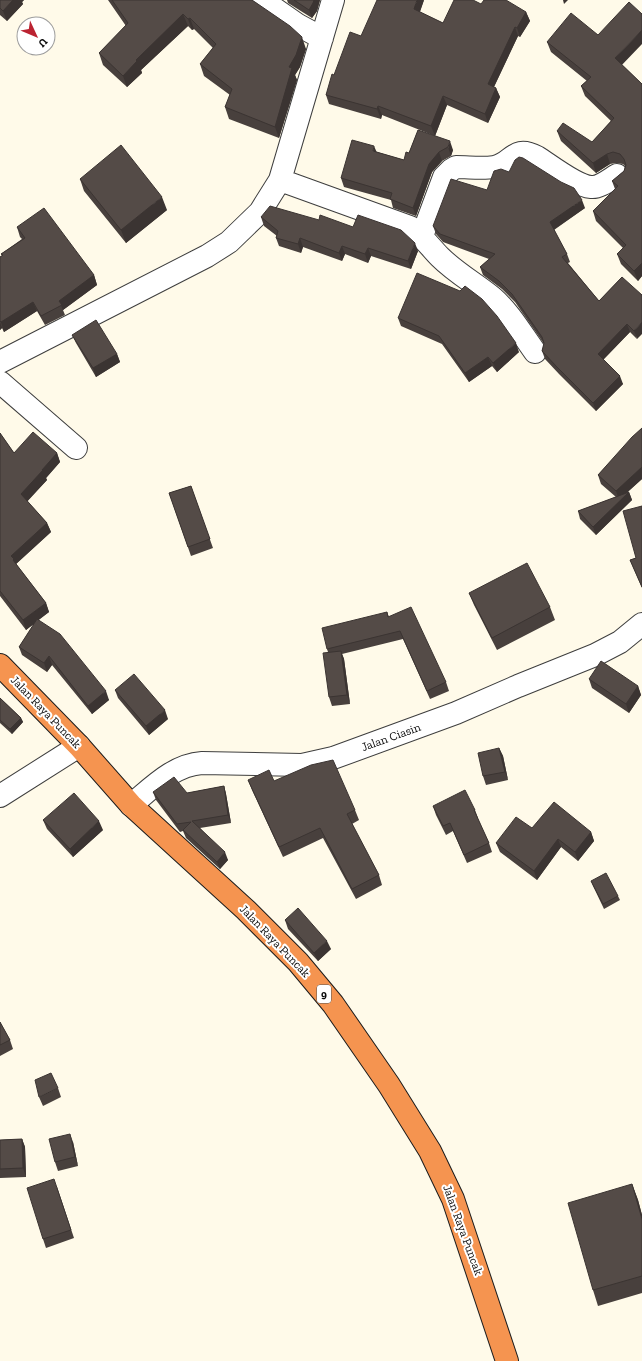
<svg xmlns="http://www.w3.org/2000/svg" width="642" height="1361" viewBox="0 0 642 1361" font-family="'Zilla Slab',serif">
<rect width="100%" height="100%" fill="#fffae9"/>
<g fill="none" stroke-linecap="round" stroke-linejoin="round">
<g stroke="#3e3e3e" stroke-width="24">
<path id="minor" d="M262 0 298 25 322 38
M280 180 410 227C422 235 430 247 440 257 456 273 476 284 493 298 510 313 522 334 535 352
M422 236 444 177 451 170 456 167C469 167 482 169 494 167 513 164 513 144 537 157 550 165 576 186 591 187 600 188 610 179 617 175
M0 362 207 256 229 242 260 212 280 180 333 0
M0 382 76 448
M0 796 79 746
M131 805C152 788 173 765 202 763L302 765 333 758 456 713 518 686 595 655 620 642 642 624"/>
</g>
<g stroke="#1c1c1c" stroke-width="24">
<path id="highway" d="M0 665 79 746 131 805 246 910 298 962 333 1004 389 1085 430 1151 453 1199 507 1361"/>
</g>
<use href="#minor" stroke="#fff" stroke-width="22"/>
<use href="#highway" stroke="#f59450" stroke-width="22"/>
</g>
<path fill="#48403d" d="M0 0H24L22 2 23 4 7 21 0 15Z
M108 0H252L306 49 300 67 295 75 297 80 279 138 229 119 225 107 230 95 204 76 200 64 213 48 194 29 192 30 188 26 141 70 142 73 127 87 103 65 99 53 126 26Z
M287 0H320L317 11 312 18 288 3Z
M424 0 420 12 443 23 481 4 526 12 530 21 520 37 518 36 494 87 496 88 500 97 488 123 447 105 435 136 382 115 381 119 329 104 326 95 334 75 361 36Z
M547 42 622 65 642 84V276L638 281 621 264 617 254 623 248 596 221 593 211 615 189 612 181 624 171 625 166 623 164 616 163 610 164 596 173 561 141 557 131 592 142 611 121 585 96 581 86 587 81 551 52Z
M418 130 453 150 451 156 442 161 432 172 416 216 393 208 391 200 344 187 341 178 377 152 404 160 409 153Z
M80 179 167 210 126 243 84 191Z
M487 190 585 208 554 230 567 254 570 262 568 263 599 301 622 277 637 339 630 332 603 360 623 384 596 411 559 374 545 359 542 351 544 344 515 302 502 289 483 275 480 267 489 259 443 242 436 234 433 226Z
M261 217 418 251 411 269 371 256 368 263 345 254 342 261 303 247 301 253 279 246 276 238 277 236 264 226Z
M17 227 94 275 97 285 63 310 65 315 45 325 37 311 4 332 2 328 0 330V257L2 256 1 254 22 239 20 237Z
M398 318 519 352 497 372 492 366 469 382 442 344 401 326Z
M72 335 117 354 120 362 96 377 76 343Z
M642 428V479L625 494 629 492 632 500 596 535 580 519 578 511 616 497 601 484 598 475Z
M0 433 14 453H57L60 462 46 478 47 480 27 501 47 523 51 532 16 564 46 603 49 612 38 620 109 700 92 714 52 665 47 672 22 655 19 647 35 623 26 630 0 596Z
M191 486 213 548 191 556 169 493Z
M642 506V588L630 560 636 558Z
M469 593 550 607 555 620 497 650 474 605Z
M387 612 389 617 446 682 449 691 430 699 403 639 342 654 344 659 350 704 332 706 329 697 328 652 327 649Z
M589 679 638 686 641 695 629 713 592 688Z
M115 690 168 719 149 735 118 698Z
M0 698 21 718 23 722 12 734 0 723Z
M499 748 503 756 508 780 486 785 483 776Z
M248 780 274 781 355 810 359 820 352 824 379 875 382 885 356 899 323 838 283 857 252 790Z
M224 786 226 794 231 823 200 828 228 860 220 869 186 838 183 831 180 832 156 800 153 792 187 793Z
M433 806 475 810 478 818V819L489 843 492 852 467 863 453 831 446 835 436 815Z
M43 820 103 830 73 857 47 829Z
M532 828 591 832 594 841 578 861 561 847 537 880 500 852 496 843Z
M591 881 618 896 620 900 604 909 593 886Z
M285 920 331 949 318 961 288 929Z
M0 1022 10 1040 13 1049 0 1056Z
M58 1088 61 1097 43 1106 39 1097Z
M22 1139 25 1147 26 1177 0 1178V1140Z
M73 1142 78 1166 58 1171 55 1162Z
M632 1184 638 1200 642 1215V1293L598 1306 593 1290Z
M57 1187 74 1238 46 1248 43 1239Z"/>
<path fill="#3b3432" d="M13 0H24L22 2 23 4 7 21 3 11Z
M314 0H320L317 11 312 18 309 10Z
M417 0H424L417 19 414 9Z
M563 0H568L564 4Z
M526 12 530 21 520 37 517 28Z
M183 14 188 26 141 70 142 73 127 87 123 76 136 60Z
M190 18 194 29 192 30 188 19Z
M515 27 518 36 491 93 488 84Z
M642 30V44L619 68 615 58Z
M302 37 306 49 300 67 295 75 297 80 279 138 275 127 289 67Z
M496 88 500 97 488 123 485 114Z
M443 96 447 105 435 136 431 126Z
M378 106 382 115 381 119 377 109Z
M450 141 453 150 451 156 448 147Z
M374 146 378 155 373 151Z
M439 152 442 161 432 172 416 216 413 208 429 164Z
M607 154 610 164 596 173 593 163Z
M162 197 167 210 126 243 121 230Z
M582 200 585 208 553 230 550 222Z
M300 238 303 247 301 253 298 244Z
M415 243 418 251 411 269 408 261Z
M342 246 345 254 342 261 339 253Z
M368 248 371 256 368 263 365 254Z
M642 263V276L638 281 634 271Z
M94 275 97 285 63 310 59 301Z
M33 302 37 311 4 332 1 322Z
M0 322 2 328 0 330Z
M642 322V334L637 339 634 331Z
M627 324 630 332 601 362 598 354Z
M516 343 519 352 497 372 493 363Z
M117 354 120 362 96 377 93 368Z
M488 357 492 366 469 382 465 373Z
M620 376 623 384 596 411 593 403Z
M57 453 60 462 46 478 47 480 25 504 21 494Z
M642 467V479L619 500 616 491Z
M629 492 632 500 596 535 593 527Z
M47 523 51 532 16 564 17 568 11 556Z
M46 603 49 612 26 630 23 620Z
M341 651 344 659 350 704 347 695Z
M49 656 52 665 47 672 44 663Z
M638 686 641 695 629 713 626 704Z
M106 691 109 700 92 714 88 706Z
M165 710 168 719 149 735 146 726Z
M21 718 23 722 12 734 10 729Z
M499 748 503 756 508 780 505 772Z
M224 786 226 794 231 823 228 815Z
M99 821 103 830 73 857 70 849Z
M591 832 594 841 578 861 575 852Z
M558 839 561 847 537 880 534 871Z
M225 852 228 860 220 869 217 862Z
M327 941 331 949 318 961 314 953Z
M70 1134 73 1142 78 1166 75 1157Z
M22 1139 25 1147 26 1177 23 1168Z
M632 1184 638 1200 642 1215V1219Z"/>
<path fill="#544b47" stroke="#3b3432" d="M0 0H13L3 11 0 8Z
M112 0H252L290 26 302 37 296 55 289 67 292 68 275 127 225 107 232 89 200 64 216 44 190 18 188 19 183 14 136 60 137 61 123 76 99 53 128 23Z
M294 0H314L313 3 309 10Z
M377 0H417L414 9 443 23 454 0H473L481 4 484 0H506L526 12 517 28 515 27 488 84 496 88 485 114 443 96 431 126 378 106 377 109 326 95 332 74 334 75 350 32 361 36Z
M629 2 642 14V30L615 58 642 84V263L634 271 617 254 626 245 593 211 618 186 612 181 624 171 626 165 624 159 620 154 613 152 607 154 593 163 557 131 563 123 592 142 614 118 581 86 591 77 547 42 571 13 598 35Z
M418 130 450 141 448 147 439 152 429 164 413 208 390 199 392 193 341 178 352 140 374 146 373 151 404 160 406 152 409 153Z
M121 145 162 197 121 230 80 179Z
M519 157 523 158 561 182 574 188 582 200 550 222 567 254 562 257 599 301 622 277 642 295V322L634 331 627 324 598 354 620 376 593 403 556 366 542 351 544 343 542 337 512 294 499 281 480 267 495 254 440 234 433 226 451 179 487 190 494 171 501 169 509 172 515 160Z
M270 206 319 220 320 215 353 227 358 215 401 230 415 243 408 261 368 248 365 254 342 246 339 253 300 238 298 244 276 238 278 231 261 217Z
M44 208 94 275 59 301 62 305 41 316 33 302 1 322 0 321V257L3 255 1 254 25 238 17 227Z
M417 273 460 291 465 286 482 299 497 316 516 343 493 363 488 357 465 373 439 336 398 318Z
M96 320 117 354 93 368 72 335Z
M642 428V467L616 491 598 475 632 437Z
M33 432 57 453 42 470H43L21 494 47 523 11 556 14 559 13 560 46 603 23 620 0 591V433L14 453Z
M191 486 210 539 188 547 169 493Z
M629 492 593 527 578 511Z
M642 506V587L630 560 636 558 623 511Z
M527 563 550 607 492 638 469 593Z
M411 607 446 682 427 691 400 631 327 649 322 628 387 612 388 617Z
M37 619 60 634 106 691 88 706 49 656 44 663 19 647Z
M341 651 347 695 329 697 323 653Z
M601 661 638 686 626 704 589 679Z
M134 674 165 710 146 726 115 690Z
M0 698 21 718 10 729 0 720Z
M499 748 505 772 483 776 478 753Z
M333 760 355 810 347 814 379 875 352 889 320 828 279 847 248 780 269 770 274 781 311 765Z
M174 777 187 793 224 786 228 815 192 821 225 852 217 862 183 830 191 822 177 824 153 792Z
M465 790 475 810H474L489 843 464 855 450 823 443 826 433 806Z
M74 793 99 821 70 849 43 820Z
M554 802 591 832 575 852 558 839 534 871 496 843 516 817 532 828Z
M606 873 618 896 603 904 591 881Z
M298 908 327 941 314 953 285 920Z
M0 1022 10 1040 0 1045Z
M51 1073 58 1088 39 1097 35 1080Z
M70 1134 75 1157 55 1162 49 1139Z
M22 1139 23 1168 0 1169V1140Z
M54 1179 71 1230 43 1239 27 1188Z
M632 1184 642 1219V1276L593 1290 568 1203Z"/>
<g text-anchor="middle" stroke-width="4" stroke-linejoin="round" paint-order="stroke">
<rect fill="#fff" stroke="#545454" stroke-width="1" x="317" y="985" width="14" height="18" rx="3"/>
<g font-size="11" font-weight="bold" fill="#0b0b0b">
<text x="324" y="998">9</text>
</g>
<g font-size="12" fill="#0b0b0b" stroke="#fff">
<text transform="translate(46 712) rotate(46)" y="4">Jalan Raya Puncak</text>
<text transform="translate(391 737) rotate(-20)" y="4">Jalan Ciasin</text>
<text transform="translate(275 941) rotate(46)" y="4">Jalan Raya Puncak</text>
<text transform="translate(463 1230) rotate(70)" y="4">Jalan Raya Puncak</text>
</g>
</g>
<g transform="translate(36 36) rotate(134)"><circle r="19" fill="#ffffff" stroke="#9d9d9d"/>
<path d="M0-3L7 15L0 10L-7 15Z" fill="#bb2331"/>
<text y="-6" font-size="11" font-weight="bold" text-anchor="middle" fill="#0b0b0b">U</text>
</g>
</svg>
